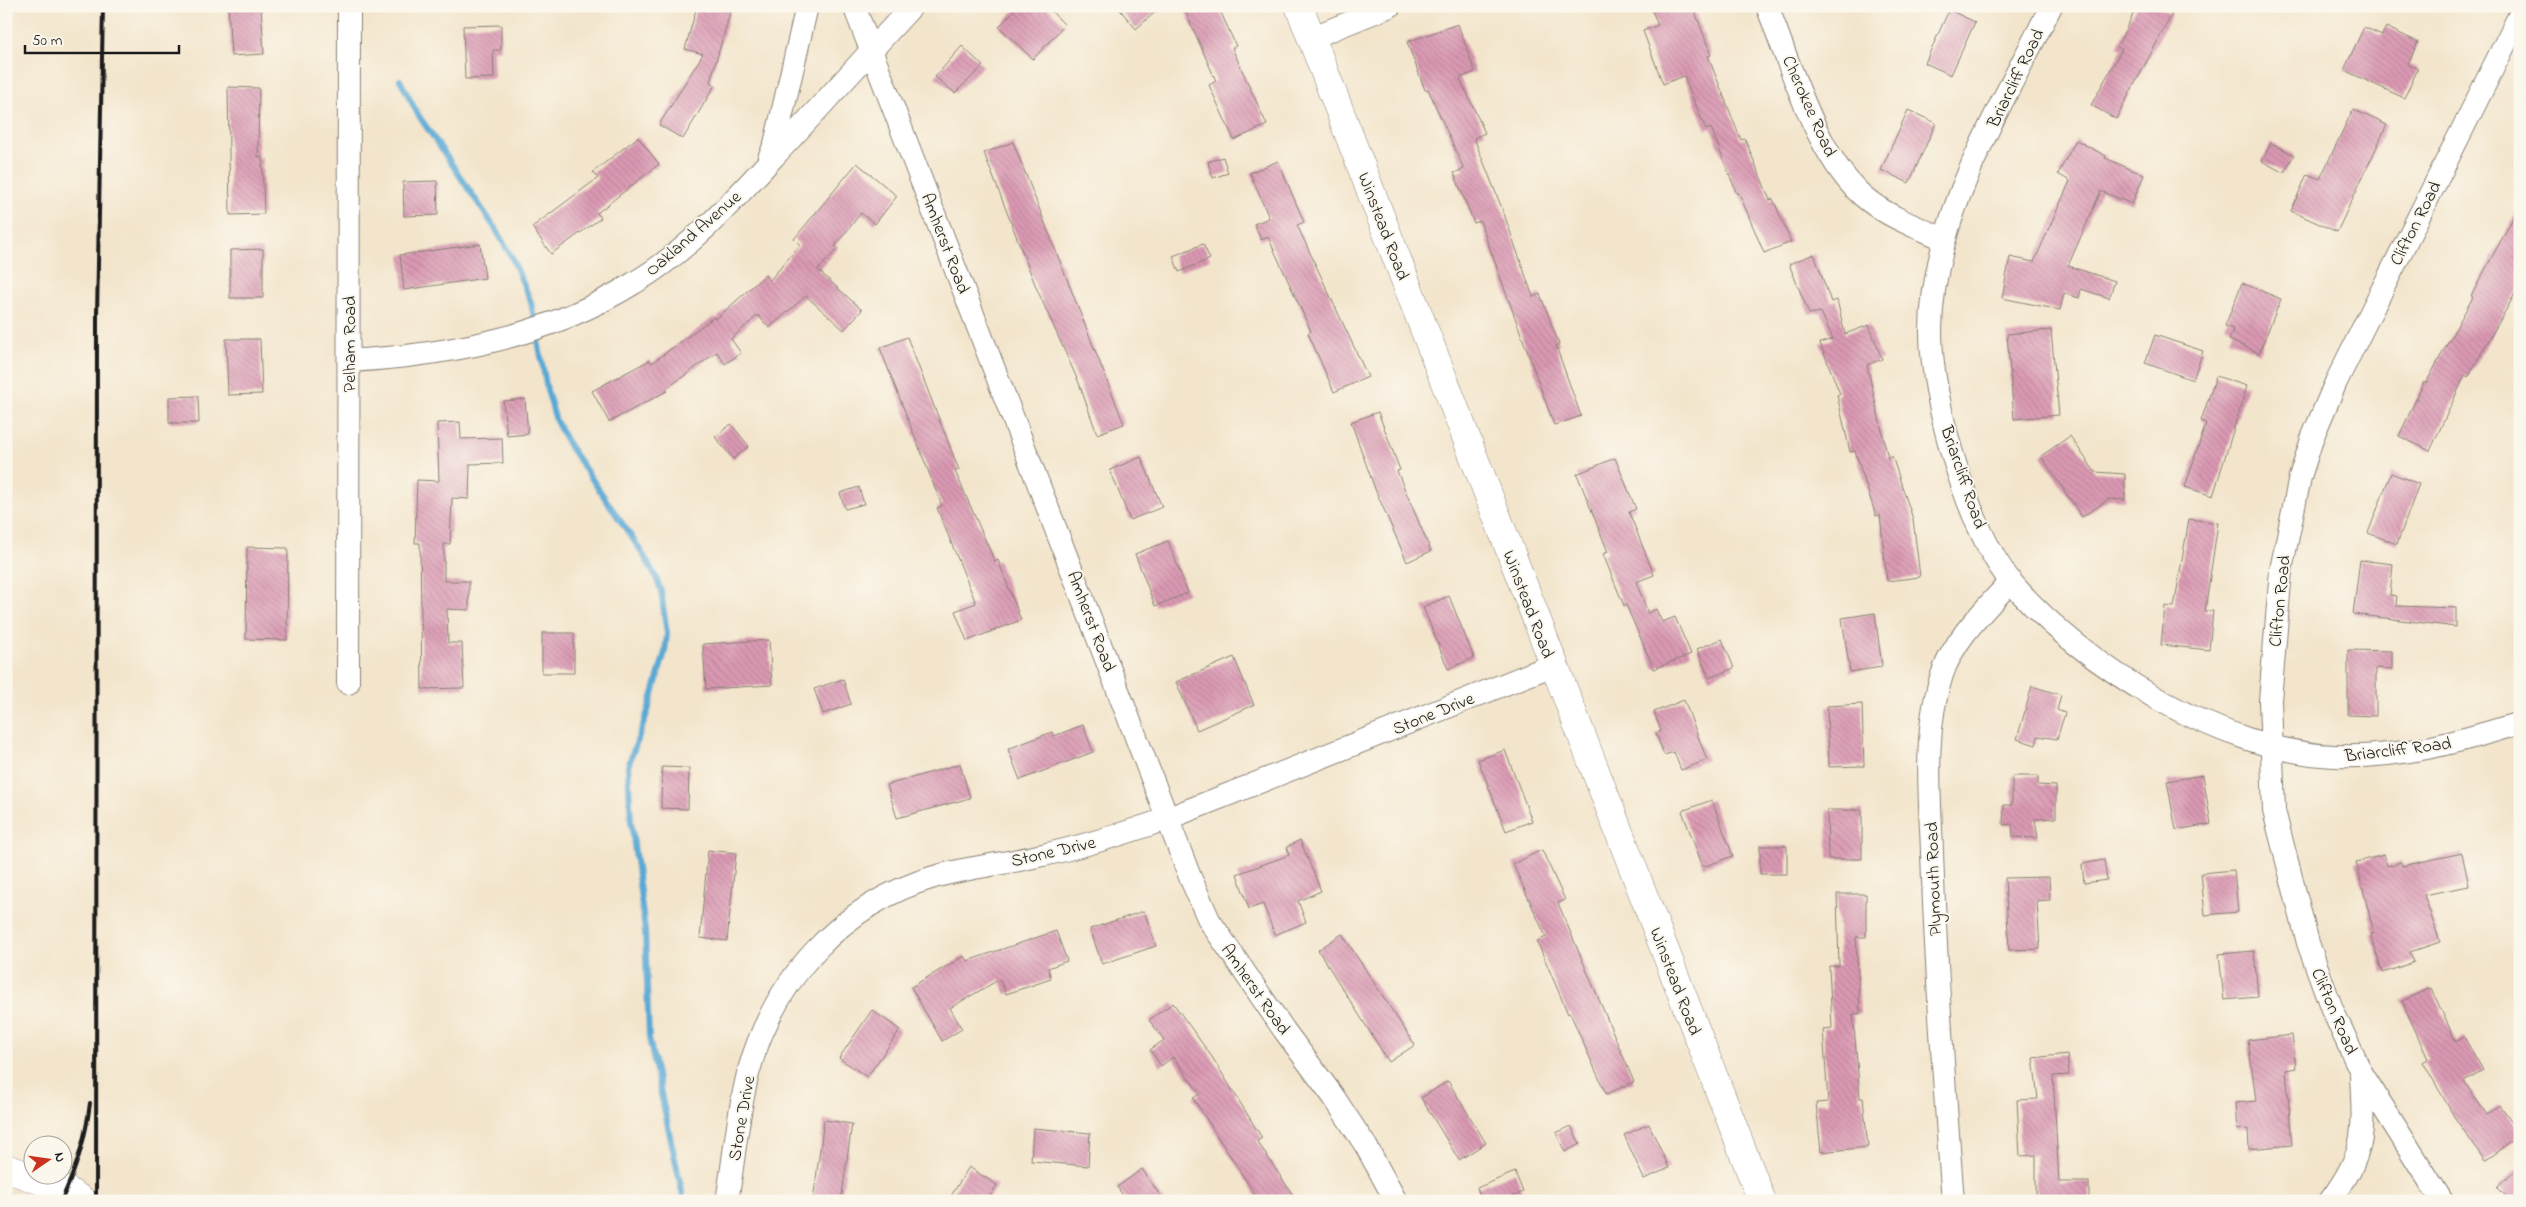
<svg xmlns="http://www.w3.org/2000/svg" width="2526" height="1207" viewBox="0 0 2526 1207" font-family="'Indie Flower',sans-serif">
<defs>
<pattern id="building-back-hatch" width="6" height="6" patternUnits="userSpaceOnUse" patternTransform="scale(1.25)"><rect width="6" height="6" fill="#da99b3"/><path d="M-1 5l2 2M0 0l6 6M5-1l2 2" fill="none" stroke="#ba8399"/></pattern>
</defs>
<rect width="100%" height="100%" fill="#fbf7ec"/>
<filter id="ink" filterUnits="userSpaceOnUse"><feTurbulence type="fractalNoise" baseFrequency=".02" numOctaves="2"/><feDisplacementMap in="SourceGraphic" scale="10" xChannelSelector="R" yChannelSelector="G"/><feConvolveMatrix kernelMatrix="1 2 1 2 8 2 1 2 1" color-interpolation-filters="sRGB"/></filter>
<filter id="wash" filterUnits="userSpaceOnUse"><feTurbulence type="fractalNoise" baseFrequency=".0096" numOctaves="4" result="noise"/><feDisplacementMap in="SourceGraphic" scale="20" xChannelSelector="R" yChannelSelector="G"/><feGaussianBlur stdDeviation="1.12" result="paint"/><feColorMatrix in="noise" values="0 0 0 0 0 0 0 0 0 0 0 0 0 0 0 0 0 1.4 0 .05"/><feComposite in="paint" operator="in"/></filter>
<g filter="url(#wash)">
<rect width="100%" height="100%" fill="#f3e5cc"/>
<g fill="none" stroke-linecap="round" stroke-linejoin="round">
<path stroke="#5aa9d4" stroke-width="6" d="M400 80 417 113 497 231 513 260 531 302 547 390 556 421 570 447 639 548 655 575 661 591 667 634 665 652 648 711 628 766 631 821 645 931 649 1038 684 1201"/>
</g>
<g id="blocks">
<path fill="url(#building-back-hatch)" d="M228 6H261L264 54 231 56Z
M697 6H732L710 82 715 85 683 139 659 125 703 54 685 49Z
M1018 6H1046L1065 25 1033 59 999 27Z
M1117 6H1162L1136 29Z
M1183 6H1218L1236 46 1232 48 1267 125 1234 140 1209 85 1216 81Z
M1650 6H1693L1711 55 1708 56 1741 140 1745 139 1770 200 1773 199 1791 242 1764 253 1739 193 1737 194 1711 128 1706 130 1684 76 1663 84 1643 31 1658 25Z
M2137 6H2156L2172 14 2116 119 2091 105 2122 49 2117 47Z
M1949 10 1975 22 1951 75 1925 63Z
M1458 24 1475 72 1460 78 1485 133 1474 138 1503 211 1533 297 1540 294 1559 344 1556 346 1581 416 1554 425 1480 221 1474 223 1454 173 1464 169 1428 89 1425 90 1407 42Z
M501 25V50H493L494 78 465 79 463 26Z
M2364 27 2382 35 2386 27 2418 42 2408 64 2418 69 2404 98 2344 70Z
M962 46 983 66 955 93 935 77Z
M228 87 259 88 258 157H262L264 214 230 215Z
M2353 109 2387 125 2337 232 2291 211 2307 174 2320 179Z
M1908 110 1936 123 1909 183 1881 170Z
M638 137 659 164 597 213 601 218 551 254 532 227 598 178 593 172Z
M2076 140 2106 156 2105 158 2144 175 2132 204 2101 191 2068 266 2115 281 2109 298 2081 289 2079 298 2064 293 2060 310 2002 298 2010 257 2034 262 2070 181 2058 174Z
M1013 142 1124 424 1097 434 1079 383 1036 287 984 153Z
M2271 143 2294 155 2284 173 2262 161Z
M1223 157 1228 173 1213 178 1208 162Z
M1278 161 1304 222 1297 225 1368 377 1334 392 1308 333 1311 331 1268 237 1261 240 1254 224 1269 218 1250 173Z
M857 163 897 196 875 224 861 213 835 246 838 248 818 270 862 310 844 330 806 296 769 328 758 315 731 339 741 353 725 364 717 352 666 389 667 391 609 422 592 391 650 360 652 363 714 317 716 319 765 275 770 280 800 245 794 239Z
M437 181 438 215 404 216 403 182Z
M2520 205V285L2468 377 2465 375 2430 451 2399 436 2424 382 2426 383 2473 297 2471 296Z
M480 244 485 278 404 290 400 255Z
M1203 244 1210 259 1179 272 1173 256Z
M263 249V298H230V250Z
M1814 254 1831 302 1837 300 1845 334 1869 325 1882 359 1867 365 1888 458 1892 456 1913 519 1920 577 1887 581 1880 515 1876 516 1855 451 1850 452 1837 395 1840 394 1820 343 1833 339 1821 312 1809 314 1789 264Z
M2242 283 2281 299 2259 353 2229 340 2233 329 2225 326Z
M2051 330 2059 415 2014 419 2007 334Z
M2155 335 2203 351 2193 380 2145 363Z
M907 337 959 470 955 471 995 562 998 560 1021 620 967 641 955 611 976 603 937 508 942 506 880 348Z
M226 339H260L262 394 228 395Z
M2216 376 2247 386 2213 496 2185 487 2206 423 2201 421Z
M198 396 199 423H169V397Z
M525 399 528 434 507 436 503 401Z
M1378 412 1400 470 1397 471 1431 551 1407 562 1375 489 1351 422Z
M460 422 461 439 502 438 503 463 470 464 469 499 452 498 450 544H444V581H469V610L447 609 448 643H462L464 688 422 689 420 543H415L417 480 439 481 437 423Z
M731 424 749 446 733 459 715 437Z
M2070 436 2095 472 2125 474V500L2109 499 2082 517 2041 456Z
M1141 457 1162 507 1130 520 1110 470Z
M1615 458 1636 509 1629 512 1654 575 1636 582 1648 613 1656 609 1662 622 1675 617 1691 654 1654 669 1626 605 1624 606 1603 554 1608 552 1577 474Z
M2391 473 2419 484 2397 544 2368 533Z
M859 487 864 504 845 509 840 493Z
M2189 519 2218 523 2205 611H2213L2209 650 2161 645 2165 606 2174 607Z
M1168 541 1188 593 1155 606 1135 554Z
M247 547 288 548 287 640 246 639Z
M2360 560 2393 564 2390 595 2397 596 2396 606 2456 608V627L2353 614Z
M1449 596 1474 658 1448 669 1423 607Z
M1875 613 1882 667 1850 672 1842 618Z
M542 633H574V673H542Z
M1722 639 1734 668 1709 678 1697 649Z
M769 640 772 685 706 689 703 644Z
M2348 650 2392 651V669L2376 668V716L2348 715Z
M1234 657 1254 705 1197 730 1176 682Z
M843 679 851 704 823 714 814 689Z
M2032 686 2061 695 2057 710 2065 713 2057 739 2038 736 2036 745 2017 739Z
M1684 700 1707 760 1681 770 1674 752 1664 755 1656 734 1661 731 1654 712Z
M1862 704 1864 766 1829 767 1827 706Z
M1083 725 1093 752 1020 780 1008 749 1052 732 1054 736Z
M1505 750 1532 821 1506 831 1478 760Z
M960 764 970 798 897 818 887 785Z
M662 767 689 768 688 809 661 808Z
M2203 775 2211 824 2176 830 2167 781Z
M2012 776H2038V785L2056 786V818L2035 819 2038 838 2013 837 2012 824 2003 825 2004 805H2012Z
M1712 800 1733 856 1703 867 1682 811Z
M1827 810H1862V859H1828Z
M1300 840 1321 891 1298 901 1306 922 1275 935 1263 904 1249 909 1237 874 1289 855 1287 847Z
M1760 846H1787V874H1760Z
M708 850 736 853 727 941 700 938Z
M1542 850 1565 900 1558 903 1634 1082 1606 1094 1570 1013 1568 1014 1537 941 1546 937 1513 864Z
M2462 853 2469 886 2424 895 2440 942 2410 952 2414 962 2383 973 2370 934 2374 933 2356 862 2384 855 2387 866 2401 862 2402 866Z
M2104 860 2107 880 2084 883 2082 864Z
M2234 870 2238 912 2205 915 2201 873Z
M2049 877 2050 900 2037 901 2040 949 2009 950 2005 878Z
M1837 894H1866V937H1856L1860 1014H1853L1860 1098H1863L1868 1147 1821 1152 1816 1103 1828 1102 1823 1029 1832 1028 1829 966H1839Z
M1144 911 1156 946 1102 964 1090 929Z
M1056 931 1067 961 1048 968 1051 979 1006 994 1000 979 950 1008 962 1029 942 1041 911 987 964 956 967 961Z
M1342 934 1415 1045 1389 1062 1318 950Z
M2254 951 2258 997 2224 1000 2219 954Z
M2431 988 2456 1042 2464 1037 2483 1070 2464 1081 2487 1115 2500 1105 2520 1133V1136L2485 1161 2455 1118 2423 1062 2428 1059 2402 1001Z
M1173 1003 1212 1057 1262 1138 1257 1141 1297 1201H1259L1193 1098 1200 1094 1173 1057 1161 1066 1150 1050 1164 1040 1149 1020Z
M872 1010 900 1030 867 1077 839 1058Z
M2292 1035 2296 1068 2286 1070 2292 1145 2249 1149 2248 1129 2237 1130 2235 1103 2256 1101 2248 1040Z
M2067 1054 2069 1075 2053 1076 2059 1182H2089V1201H2036V1155L2020 1156 2017 1100 2038 1099 2033 1058Z
M1448 1081 1486 1143 1459 1160 1421 1098Z
M824 1120 852 1124 841 1201H813Z
M1649 1124 1669 1168 1644 1179 1624 1135Z
M1571 1126 1580 1144 1565 1152 1556 1133Z
M1033 1128 1090 1133 1088 1166 1031 1161Z
M2520 1165V1201H2511L2498 1188Z
M969 1167 997 1185 987 1201H948Z
M1142 1169 1164 1201H1127L1117 1187Z
M1515 1172 1523 1192 1512 1197 1514 1201H1482L1477 1188Z"/>
</g>
</g>
<g filter="url(#ink)">
<use href="#blocks" fill-opacity="0" stroke="#888074" stroke-width="1"/>
<g fill="none" stroke-linecap="round" stroke-linejoin="round">
<g stroke="#888074" stroke-width="24">
<path id="minor" d="M854 6 1190 877 1209 920 1284 1030 1333 1096 1366 1146 1396 1201
M1767 6C1790 64 1819 164 1869 201 1891 218 1919 228 1944 239
M2051 6C2002 106 1931 217 1931 332 1931 400 1968 530 2012 583 2084 667 2222 751 2334 756 2398 759 2459 742 2520 723
M1311 38 1390 6
M769 158 775 144 807 6
M349 361C449 355 547 337 634 283 690 250 736 198 779 151 824 103 868 54 912 6
M348 683 349 6
M727 1201C734 1160 738 1109 749 1070 775 978 842 904 934 877 968 867 1004 864 1038 856 1083 847 1126 833 1169 818L1553 665
M1953 1201C1944 1085 1936 969 1932 852 1930 795 1923 731 1942 675 1954 638 1985 610 2011 581
M2330 1201C2366 1153 2364 1133 2361 1075
M2442 1201 2361 1072 2332 1009 2308 943 2274 811 2270 700 2281 570 2300 477 2313 436 2336 382 2520 14"/>
</g>
<g stroke="#888074" stroke-width="29">
<path id="tertiary" d="M1299 6 1762 1201
M6 1168 66 1190 83 1201"/>
</g>
<use href="#minor" stroke="#fff" stroke-width="22"/>
<use href="#tertiary" stroke="#fff" stroke-width="28"/>
<path stroke="#1c1c1c" stroke-width="4" d="M61 1201C76 1170 86 1137 90 1103
M96 1201 97 315 103 6"/>
</g>
</g>
<g text-anchor="middle" stroke-width="4" stroke-linejoin="round" paint-order="stroke">
<g font-size="18" fill="#1c1c1c" stroke="#fbf7ec">
<text transform="translate(2015 78) rotate(-64)" y="6">Briarcliff Road</text>
<text transform="translate(1810 106) rotate(66)" y="6">Cherokee Road</text>
<text transform="translate(2415 223) rotate(-63)" y="6">Clifton Road</text>
<text transform="translate(1384 226) rotate(69)" y="6">Winstead Road</text>
<text transform="translate(693 233) rotate(-41)" y="6">Oakland Avenue</text>
<text transform="translate(946 243) rotate(69)" y="6">Amherst Road</text>
<text transform="translate(349 344) rotate(-90)" y="6">Pelham Road</text>
<text transform="translate(1964 477) rotate(71)" y="6">Briarcliff Road</text>
<text transform="translate(2279 601) rotate(-84)" y="6">Clifton Road</text>
<text transform="translate(1529 604) rotate(69)" y="6">Winstead Road</text>
<text transform="translate(1092 621) rotate(69)" y="6">Amherst Road</text>
<text transform="translate(1433 713) rotate(-22)" y="6">Stone Drive</text>
<text transform="translate(2398 749) rotate(-7)" y="6">Briarcliff Road</text>
<text transform="translate(1053 851) rotate(-13)" y="6">Stone Drive</text>
<text transform="translate(1933 879) rotate(-92)" y="6">Plymouth Road</text>
<text transform="translate(1676 981) rotate(69)" y="6">Winstead Road</text>
<text transform="translate(1256 989) rotate(55)" y="6">Amherst Road</text>
<text transform="translate(2335 1011) rotate(67)" y="6">Clifton Road</text>
<text transform="translate(741 1118) rotate(-80)" y="6">Stone Drive</text>
</g>
</g>
<rect width="2526" height="1207" fill="none" stroke="#fbf7ec" stroke-width="25"/>
<g transform="translate(48 1160) rotate(77)"><circle r="24" fill="#fbf7ec" stroke="#a29f99"/>
<path d="M0-4L9 19L0 12L-9 19Z" fill="#c8321e"/>
<text y="-8" font-size="14" font-weight="bold" text-anchor="middle" fill="#1c1c1c">N</text>
</g>
<path d="M25 45v8h154v-8" fill="none" stroke="#1c1c1c" stroke-width="2.5"/>
<text x="32" y="45" font-size="15" fill="#1c1c1c" stroke="#fbf7ec" stroke-width="4" paint-order="stroke">50 m</text>
</svg>
